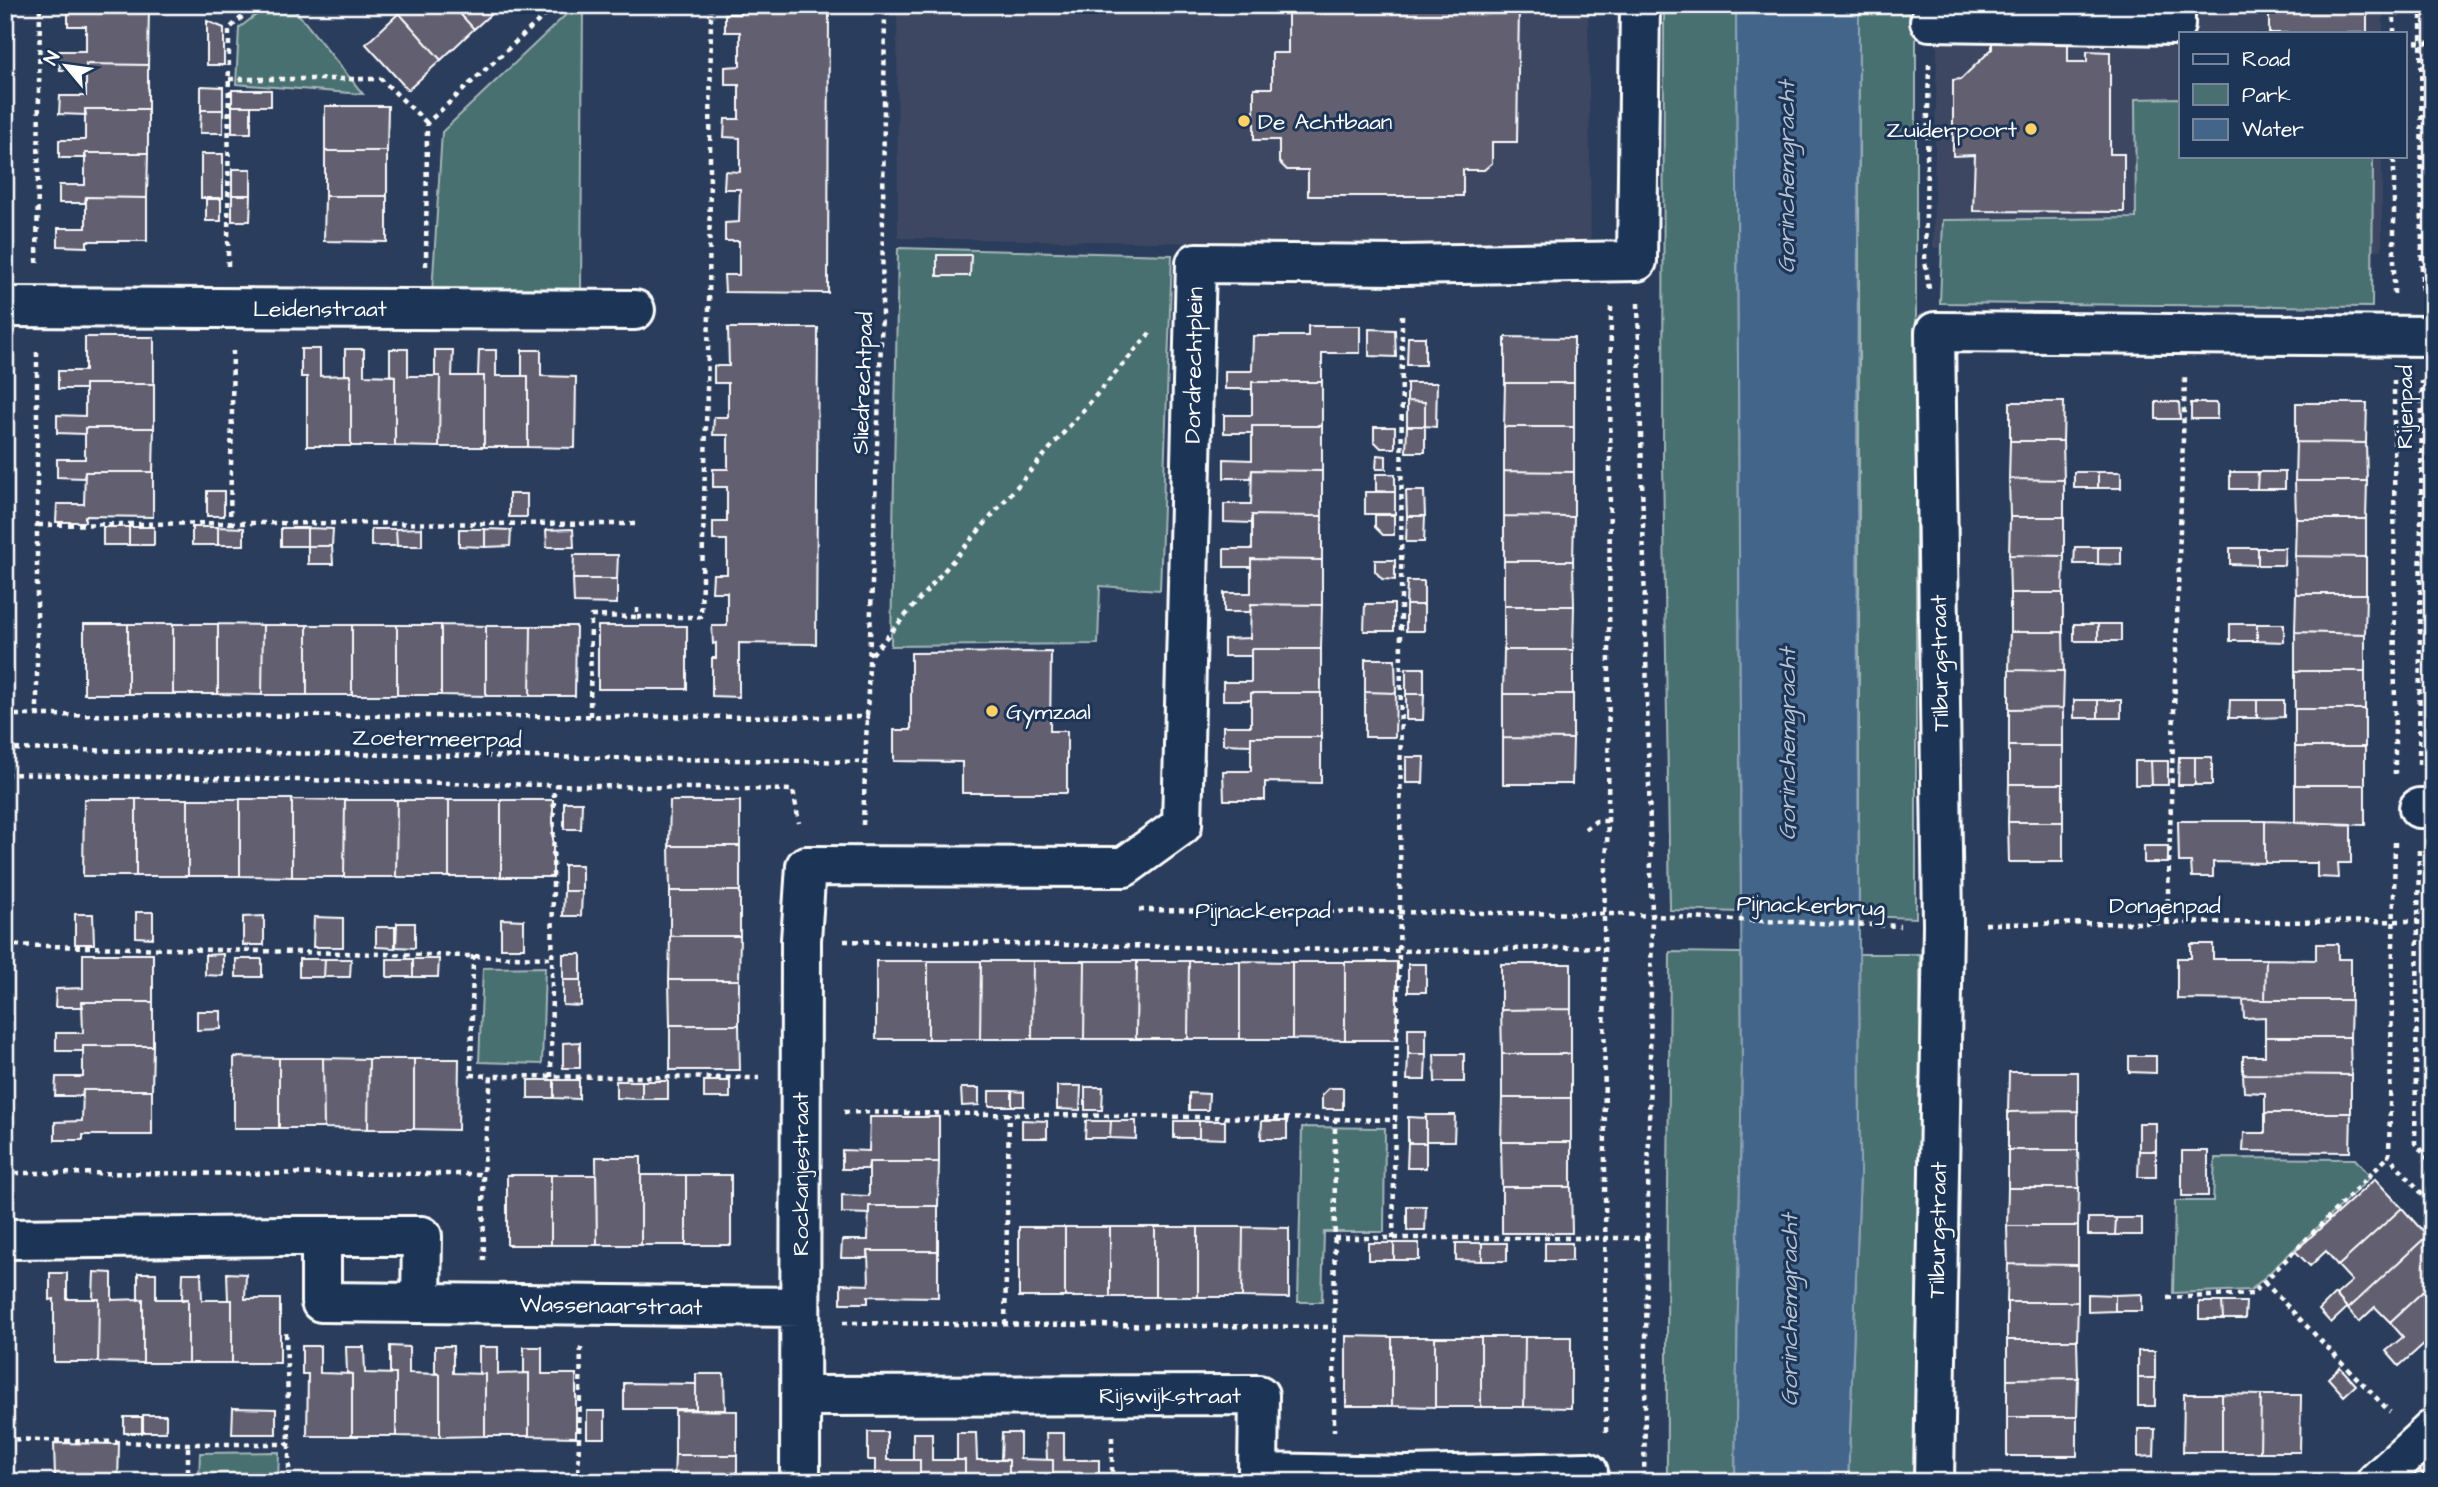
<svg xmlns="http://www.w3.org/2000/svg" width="2438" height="1487" viewBox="0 0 2438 1487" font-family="'Architects Daughter',sans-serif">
<rect width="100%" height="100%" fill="#2b3d5c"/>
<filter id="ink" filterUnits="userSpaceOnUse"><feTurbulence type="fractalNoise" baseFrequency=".0143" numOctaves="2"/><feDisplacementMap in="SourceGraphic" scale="14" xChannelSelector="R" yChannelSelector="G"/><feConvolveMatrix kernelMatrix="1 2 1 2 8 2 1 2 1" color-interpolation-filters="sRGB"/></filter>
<g filter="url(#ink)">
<path fill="#3c4762" d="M897 5H1588L1591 249 898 238Z
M1938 5H2383V33H2181V156H2382V250L1933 248Z"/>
<path fill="#4a6f71" stroke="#a4b7b8" stroke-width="2" d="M269 5H291L363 94 236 84 239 28Z
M576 5 583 6 581 290 432 293 442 132Z
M1664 5H1736L1741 912 1670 910 1663 463Z
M1859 5H1916V918L1859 916Z
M2181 98V156H2373L2372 307 1940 303 1943 220 2136 218 2135 99Z
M898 248 1172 255 1160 590 1100 586 1098 644 891 646Z
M1670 952 1741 953 1742 1061 1735 1482H1667C1666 1305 1669 1129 1670 952Z
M1859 954H1920V1482H1848L1860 1173Z
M545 967 542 1064 479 1062 483 968Z
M1302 1127 1385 1128 1384 1232H1324L1322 1302H1298Z
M2215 1158 2355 1159 2371 1177 2251 1290 2173 1293 2175 1201H2213Z
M279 1452 278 1482H199L200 1453Z"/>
<path fill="#426589" stroke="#8ea3b8" stroke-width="2" d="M1736 5H1859L1857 471 1860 1173 1848 1482H1735L1742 1061Z"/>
<path fill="#625e71" stroke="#fff" stroke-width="2" d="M68 5H149L148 65 86 64V70H60L59 51H86V26H68Z
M408 5H452L474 29 441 60 399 13Z
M452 5H501L474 29Z
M740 5H829L828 293 725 292 724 275H739V241H725V223L739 222 740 189H724L725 171 740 172V138L724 137 725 119H739V85H725V67L740 66V32H725V14H740Z
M1288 5H1519L1517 142H1492V163L1484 170H1463V196H1308V170H1287L1279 162V140H1254V88H1272V53H1288Z
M2269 5H2367V33H2269Z
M399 13 441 60 408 90 366 44Z
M207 21 224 28V65H207Z
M2068 41V62H2087V51L2110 52V154H2124V212L1973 211 1975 155 1953 156V80L1961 79 1992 49V42Z
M86 64 148 65V109H85L86 115 59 114 60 96H86Z
M201 86 223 87V110H201Z
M232 90H271V106H232Z
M232 106H251V133H232Z
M325 106H388L387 151H325Z
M85 109H148V153H85L86 158H59V140H85Z
M201 110H223V133H200Z
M325 151H387V196H325Z
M85 153H148L147 198 86 197 85 203H59V185H85Z
M201 154H223V198H201Z
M232 169H251V195H232Z
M232 195H251L250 221H232Z
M325 196H387V242L324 241Z
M86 197 147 198V241H87V247L58 246V228H86Z
M206 199H221V221H206Z
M937 255H971L970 276H937Z
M1308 326H1360V353H1322V382H1252V389H1225V371H1252L1253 336H1308Z
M728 328H818L816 644 739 643V697L712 696V658H716V643L713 644 712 626H727V592H712L713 574H727V540H713V522H727V487H713V469H728V435H713L714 417H728V383H714V366H729Z
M1369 329 1395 330 1396 357 1369 356Z
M85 337H154V384H85V389H58V371H85Z
M1408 337H1425V365H1407Z
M1505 337 1574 338V383H1505Z
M301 349H320V376L351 375V446H307V377H301Z
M345 349H364V375L395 376V446H351V375H345Z
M390 349H408V376H440L439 447 395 446V376L390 375Z
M435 350H453L452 376H484V447H439L440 376H435Z
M479 350H496V376H528V447H484V376H478Z
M522 350H541V376L576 377 575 448 528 447V376H522Z
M1252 382H1322V426H1252V433H1224V415H1252Z
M1407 383H1437L1436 427 1425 426V402L1407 401Z
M1505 383H1574V427H1504Z
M85 384H154V428H85V434L57 433V415L85 416Z
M1407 401 1425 402V426H1407Z
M2010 402H2064L2063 441H2010Z
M2156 402H2179L2180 419H2156Z
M2191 403H2217V419H2191Z
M2296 403H2367L2366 443 2296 442Z
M1252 426H1322V471L1252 470 1251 478H1224V459L1252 460Z
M1407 426H1425V452H1406Z
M1374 427H1395V448H1381L1374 441Z
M1504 427H1574V472L1504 471Z
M85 428H154L153 472H85L84 478 57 477V459H85Z
M2010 441H2063L2064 480 2009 479Z
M2296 442 2366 443 2367 481H2295Z
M1377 455 1386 456V469H1376Z
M1252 470 1322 471V516L1252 515V523L1224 522V504H1251Z
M1504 471 1574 472V517L1504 516Z
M85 472H153V517L85 516V522H56L57 504H84Z
M2074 472H2098V488H2074Z
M2098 472H2121V488H2098Z
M2230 472H2258L2257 489H2230Z
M2258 472H2285V489H2257Z
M1376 474H1395V492L1376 491Z
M2009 479 2064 480V517H2010Z
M2295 481H2367L2366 519H2296Z
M207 491H224V516H207Z
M1406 491H1424L1425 516H1407Z
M1365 492H1395V514H1365Z
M509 494H527V517H509Z
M1252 515 1322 516V560L1251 559V567H1224V549H1252Z
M1375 515H1394V535H1383L1375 527Z
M1407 516H1425L1424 542H1406Z
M1504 516 1574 517 1573 561H1504Z
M2010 517H2064V556L2009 555Z
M2296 519H2366V557L2295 556Z
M103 527H129V545H103Z
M129 527H154V545H129Z
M192 527H218V545H192Z
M218 527 244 528V545H218Z
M281 528H307V546H281Z
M307 528 333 529 332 546H307Z
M422 528V546H397L396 529Z
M371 529H396L397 546H371Z
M459 529H485V547L459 546Z
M485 529 511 530 510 546 485 547Z
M573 529 574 547H547L546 530Z
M308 546H332L333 564H308Z
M2075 547H2098V564H2074Z
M2098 547H2121V565L2098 564Z
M2230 548H2258V565L2230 564Z
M2258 548H2285L2284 565H2258Z
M574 555H618L617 579H573Z
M2009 555 2064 556 2063 593H2010Z
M2295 556 2366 557V594H2296Z
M1251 559 1322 560V605L1251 604 1250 612H1224V593H1251Z
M1375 560H1395V580L1382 579 1375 571Z
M1504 561H1573L1574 606H1504Z
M573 579H617V604L574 603Z
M1407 581H1424V605H1406Z
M2010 593H2063V632H2010Z
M2296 594H2366L2365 634 2295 632Z
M1251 604 1322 605 1321 649H1251V656H1224V639L1250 638Z
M1365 604H1394V631H1364Z
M1406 605H1424V631H1406Z
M1504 606H1574L1573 650H1504Z
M84 624H128V694H84Z
M128 624H173V694H128Z
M173 624H218V694H173Z
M218 624 263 625 262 695 218 694Z
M2074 624H2098V641H2074Z
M2098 624H2121V641H2098Z
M2230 624H2257V641H2230Z
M2257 624H2284V642L2257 641Z
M263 625H307V695H262Z
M307 625H352V695H307Z
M352 625H397V695H352Z
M397 625H441V695H397Z
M441 625 486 626V696L441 695Z
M486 626H531L530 696H486Z
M531 626H576L575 696H530Z
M598 626H687V689H598Z
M2010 632H2063L2064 671 2009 670Z
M2295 632 2365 634V671H2295Z
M1251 649H1321V693H1251V700H1223V682H1251Z
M1504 650H1573V694H1503Z
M1051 652 1050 731H1067V793H962V762L894 761V730H911V653Z
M1365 659H1395L1396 693 1365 692Z
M1406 668H1424V694H1406Z
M2009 670 2064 671 2063 708 2009 709Z
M2295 671H2365V709H2295Z
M1365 692 1396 693 1395 737H1365Z
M1251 693H1321V737H1251V745L1223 744V726H1251Z
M1406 694H1424L1423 720H1406Z
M1503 694H1573V739L1503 738Z
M2074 700H2098V718H2074Z
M2098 700H2121V718H2098Z
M2230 700H2257V718H2229Z
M2257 700H2284V717L2257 718Z
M2063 708V746H2009V709Z
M2295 709H2365V747H2295Z
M1251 737H1321V783L1265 782V800H1224L1223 771H1251Z
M1503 738 1573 739 1572 784H1503Z
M2009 746H2063V784H2009Z
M2295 747H2365V785H2295Z
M1406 757H1424L1423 783H1406Z
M2179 757H2195V785H2178Z
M2195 757H2212V785H2195Z
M2135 761H2151L2152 785H2135Z
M2151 761H2168V785H2152Z
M2009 784H2063V822H2008Z
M2295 785H2365V825L2295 823Z
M84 799H136V876H83Z
M136 799H188V876H136Z
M188 799H240V876H188Z
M240 799H292V877L240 876Z
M292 799 345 800 344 877H292Z
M345 800H397L396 877H344Z
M397 800H449V877H396Z
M449 800H501V877H449Z
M501 800H553V877H501Z
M670 801H740V846H669Z
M564 802H582L581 829H564Z
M2178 821H2265V863L2213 862V877H2192L2191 862H2179Z
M2265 821 2351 824V863H2338L2339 878 2317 877V863H2265Z
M2008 822H2063V862H2009Z
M669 846H740V891H670Z
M2144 846H2168V863H2144Z
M564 865H582V891H564Z
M564 891H582L581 916H563Z
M670 891H740V936H670Z
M136 912H153V938L136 937Z
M75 914H93L94 944H75Z
M264 916V945H243V917Z
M314 917 343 918V947H313Z
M501 919 524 920V948H501Z
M397 923H415V948L396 947Z
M376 927H395V948L376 947Z
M670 936H740L739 980H669Z
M2191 944H2213V959H2266L2265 1000 2177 999V958H2191Z
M2316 944H2338V959H2351V1000H2265L2266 959 2316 960Z
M83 954H153V1002H82L83 1007H55L56 989 83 988Z
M223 954V976L205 975V955Z
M563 954H581V980H563Z
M236 959H262V977H236Z
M299 959H325L324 977H299Z
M325 959H351L350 977H324Z
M387 959H413V977H387Z
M413 959H439L438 977H413Z
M876 961H928V1039H876Z
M928 961H981L980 1039H928Z
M981 961H1033L1032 1039H980Z
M1033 961H1085L1084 1039H1032Z
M1085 961H1137L1136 1039H1084Z
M1137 961H1189L1188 1039H1136Z
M1189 961H1240V1039H1188Z
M1240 961 1292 962V1039H1240Z
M1292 962H1345V1040L1292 1039Z
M1345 962H1397V1040H1345Z
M1408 964H1426V992H1408Z
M1501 964H1571V1009L1501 1010Z
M563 980H581V1006L563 1005Z
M669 980H739V1025H670Z
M2243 1000H2351L2350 1037H2265V1017L2244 1018Z
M82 1002H153V1046H83V1051H56V1033H83Z
M1571 1009V1054H1502L1501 1010Z
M197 1011H221V1029L197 1030Z
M670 1025H739L740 1070H670Z
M1408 1028H1426V1054H1408Z
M2265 1037H2350L2351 1075 2243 1074V1056H2265Z
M580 1042V1068H563V1043Z
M83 1046H153L152 1090H83L82 1096H55L56 1077H83Z
M1408 1054H1426L1425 1080H1407Z
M1434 1054H1464V1082H1435Z
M1502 1054H1571V1098H1502Z
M2129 1056H2156V1073L2129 1072Z
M234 1057 279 1058V1128H234Z
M279 1058H323L324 1128H279Z
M323 1058 369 1059 368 1129 324 1128Z
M369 1059H414V1129H368Z
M414 1059H459L458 1130 414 1129Z
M2009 1072H2078V1111L2008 1112Z
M2243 1074 2351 1075V1113H2265V1093L2244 1092Z
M528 1080H554V1098H528Z
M554 1080H579V1099L554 1098Z
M616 1081H642V1099L616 1098Z
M642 1081H668V1099H642Z
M704 1081H730V1098H704Z
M1057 1086H1081L1080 1110 1057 1109Z
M1085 1087H1103L1102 1110H1085Z
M961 1088H979V1105L962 1106Z
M1329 1088H1343V1109H1322V1095Z
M83 1090H152V1135H83V1140H55V1122L82 1121Z
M989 1091H1012V1106H989Z
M1012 1091 1024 1092V1106H1012Z
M1189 1093 1209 1094 1208 1110H1189Z
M1502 1098H1571V1142H1501Z
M2078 1111V1150H2008V1112Z
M2265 1113H2351L2350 1152 2243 1151 2244 1133H2265Z
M1426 1115H1455L1454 1141H1426Z
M870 1117H939V1162H869L868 1169H842V1150L869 1151Z
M1408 1117 1426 1118V1143H1408Z
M1022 1120 1047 1121V1138H1022Z
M1086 1121H1111L1110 1138H1085Z
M1111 1121H1136V1139L1110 1138Z
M1174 1121H1199V1138H1174Z
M1199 1121H1225V1139L1199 1138Z
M1262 1121H1287V1139H1261Z
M2139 1123H2156V1151H2139Z
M1501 1142H1571V1187H1502Z
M1408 1143H1426V1168H1407Z
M2008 1150H2078L2079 1188H2008Z
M2139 1151H2156V1177H2138Z
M2182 1151H2208V1196H2182Z
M596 1157H641V1245H597Z
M869 1162H939L938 1206H869V1214L842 1213V1195L869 1196Z
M507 1175H551V1245H507Z
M551 1175H596L597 1245H551Z
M641 1175H686V1245H641Z
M686 1175H731V1245H686Z
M2375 1179 2402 1208 2338 1266 2326 1251 2310 1266 2295 1251Z
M1502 1187H1571L1572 1233H1502Z
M2008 1188H2079L2078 1226H2007Z
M869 1206H938V1251H868L869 1258H841L842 1240H868Z
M1407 1206H1426L1425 1231H1407Z
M2402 1208 2427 1236 2348 1309 2336 1295 2352 1281 2338 1266Z
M2088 1218H2116L2115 1235H2088Z
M2116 1218H2142V1235H2115Z
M2007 1226H2078V1265L2008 1264Z
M1019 1227H1065V1297H1019Z
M1065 1227H1110V1297H1065Z
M1110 1227H1155V1297H1110Z
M1155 1227H1198V1297H1155Z
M1198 1227H1243L1242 1297H1198Z
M1243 1227 1289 1228V1298L1242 1297Z
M2427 1236 2433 1243V1282L2390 1322 2375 1307 2359 1322 2348 1309Z
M1368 1243H1394V1260H1368Z
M1394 1243H1419V1260H1394Z
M1456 1243H1482V1261L1456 1260Z
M1482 1243H1507V1261H1482Z
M1545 1243H1572V1261H1545Z
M868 1251H938V1297L868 1296V1303H841V1284L869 1285Z
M2008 1264 2078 1265V1302H2007Z
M94 1272 112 1273V1300L143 1299V1363L98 1362 99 1299H93Z
M50 1273H67V1299H99L98 1362H54V1299L50 1300Z
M138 1273H156V1299H188V1363H143V1299L138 1300Z
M183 1273H201L202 1300H232V1363H188V1299L182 1300Z
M227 1273 246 1274 245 1299H280V1363H232V1300H228Z
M2433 1282V1336L2399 1366 2386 1351 2403 1337 2390 1322Z
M2088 1294 2115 1295V1311L2088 1312Z
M2142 1294V1311H2115V1295Z
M2335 1294 2347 1308 2331 1323 2319 1310Z
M2007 1302H2078L2077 1340H2007Z
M2199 1302H2222L2223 1319H2199Z
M2222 1302H2246L2245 1319H2223Z
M1346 1336 1392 1337V1406H1346Z
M1392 1337H1435V1407L1392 1406Z
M1435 1337H1481V1407H1435Z
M1481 1337H1525L1524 1407H1481Z
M1525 1337H1571V1408L1524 1407Z
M2007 1340H2077L2078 1378 2007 1379Z
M302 1346H320V1373L352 1374V1436H307L308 1374H302Z
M390 1346 409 1347V1373L440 1374V1437L396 1436V1374L390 1373Z
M435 1346H453V1373L485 1374V1436L440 1437V1374L435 1373Z
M346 1347H364L365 1373 396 1374V1436H352V1374L347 1373Z
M479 1347H498V1374L529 1373V1436H485V1374H479Z
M524 1347H542V1374H576V1437L529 1436V1373H524Z
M2138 1351H2155V1378H2138Z
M2340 1367 2356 1385 2344 1396 2328 1378Z
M696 1374H724L725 1410H696Z
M2078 1378 2077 1417H2007V1379Z
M2138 1378H2155V1406H2138Z
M624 1383 696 1384V1409H624Z
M2184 1394H2222V1452H2183Z
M2222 1394 2261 1395 2260 1452H2222Z
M2261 1395H2301L2300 1452H2260Z
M233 1408 276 1409V1434H232Z
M675 1410 737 1411V1455H675Z
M587 1411H605V1438H587Z
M143 1415H166V1432H143Z
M124 1417H142V1433H124Z
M2007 1417H2077V1456H2007Z
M2138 1429H2155L2154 1456 2138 1457Z
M868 1432H887V1460H920V1482H875V1460H868Z
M913 1433H932V1460H965V1482H920V1460H913Z
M957 1433H976L977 1460H1009V1482H965V1460H957Z
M1002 1433H1020V1459L1053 1460V1482H1009V1460L1001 1459Z
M1046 1433H1064V1460H1099V1482H1053V1460H1047Z
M54 1443 119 1444 118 1482H27V1478H55Z
M675 1455H737V1482H674Z
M2432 1456 2433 1482H2430L2418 1468Z"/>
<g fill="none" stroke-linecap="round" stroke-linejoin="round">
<g stroke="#fff" stroke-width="44">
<path id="street" d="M1930 21 2175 25V5
M5 307 635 310
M2419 808H2433
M5 1239 284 1236H422L421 1303 321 1302V1236
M421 1303 800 1307
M800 1396 1259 1395 1258 1473 1406 1476 1588 1472
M800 1482 801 940 806 866 1124 867 1182 825 1196 263 1402 265 1637 261 1640 5
M1934 1482 1943 925 1935 332 2433 336
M2376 1482 2433 1429"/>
</g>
<path stroke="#fff" stroke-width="4.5" stroke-dasharray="5 5" stroke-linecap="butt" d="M2421 5 2422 291
M2394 33V5
M2405 42 2433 43
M1929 64 1925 260 1929 289
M229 79H381L427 123
M37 263 40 5
M228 266 229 29 255 5
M426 266 427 123 556 5
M2394 294V156
M1638 303 1652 916 1644 1482
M37 352V715
M2394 380 2395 774
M230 523 638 524
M38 525 230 523 233 351
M637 617H701L709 313 711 5
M872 654 1150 333
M5 715 869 717
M590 716 591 616 637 617V606
M5 749 867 762
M2419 764 2422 381
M5 774 793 790 799 823
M863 825 882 314 885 5
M1585 829 1596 821H1608
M2395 842 2389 1156 2433 1206
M2419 850 2415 1143 2433 1165
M1139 910 1618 914 1709 919 1900 926
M2167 923 2185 378
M1985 924 2418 921
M844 941 1399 951 1604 947
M5 945 552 958
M473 955 471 1075 491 1076
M551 1077 554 787
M844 1112 1335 1119 1334 1431
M1335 1119 1395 1120 1400 910 1402 310
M5 1173 483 1174
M1334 1238H1648
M1393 1239 1395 1120
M484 1261 483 1174 491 1076 759 1078
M2264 1282 2390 1412
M2167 1298 2252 1294 2389 1156
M843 1323 1334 1327
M1005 1325 1009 1113
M1606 1432 1604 914 1608 821 1611 304
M1112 1437V1482
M5 1439 188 1444H289L286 1329
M289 1444V1482
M188 1482V1444
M578 1482 581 1346"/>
<use href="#street" stroke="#1d3557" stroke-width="38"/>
</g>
</g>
<g fill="#ffd166" stroke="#1d3557" stroke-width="2.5">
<circle cx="1244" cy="121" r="7"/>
<circle cx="2031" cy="129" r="7"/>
<circle cx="992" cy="711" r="7"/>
</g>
<g text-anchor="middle" stroke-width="6" stroke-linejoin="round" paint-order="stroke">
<g font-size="23" fill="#fff" stroke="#1d3557" text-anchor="start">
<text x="1258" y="129">De Achtbaan</text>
<text x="2017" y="137" text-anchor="end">Zuiderpoort</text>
<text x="1006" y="719">Gymzaal</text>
</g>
<g font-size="23" fill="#fff" stroke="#1d3557">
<text x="320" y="316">Leidenstraat</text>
<text transform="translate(1193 365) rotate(-89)" y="8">Dordrechtplein</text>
<text transform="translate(862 383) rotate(-88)" y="8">Sliedrechtpad</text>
<text transform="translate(2404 407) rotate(-90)" y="8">Rijenpad</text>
<text transform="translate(1939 663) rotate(-91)" y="8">Tilburgstraat</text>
<text transform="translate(437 738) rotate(1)" y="8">Zoetermeerpad</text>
<text transform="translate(1811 905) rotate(2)" y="8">Pijnackerbrug</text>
<text x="2165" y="913">Dongenpad</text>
<text x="1263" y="918">Pijnackerpad</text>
<text transform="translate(800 1174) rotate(-90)" y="8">Rockanjestraat</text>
<text transform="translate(1937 1230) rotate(-89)" y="8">Tilburgstraat</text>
<text transform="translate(611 1305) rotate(1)" y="8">Wassenaarstraat</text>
<text x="1170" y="1403">Rijswijkstraat</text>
</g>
<g font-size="24" font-style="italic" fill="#b3c1d0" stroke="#1d3557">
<text transform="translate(1786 177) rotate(-90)" y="8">Gorinchemgracht</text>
<text transform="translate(1787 744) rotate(-90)" y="8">Gorinchemgracht</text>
<text transform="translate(1789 1310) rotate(-90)" y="8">Gorinchemgracht</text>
</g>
</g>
<rect width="2438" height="1487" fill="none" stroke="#1d3557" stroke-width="28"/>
<rect x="14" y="14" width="2410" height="1459" fill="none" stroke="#fff" stroke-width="2.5" filter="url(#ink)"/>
<rect x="2179" y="32" width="228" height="126" fill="#1d3557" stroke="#77869a" stroke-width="2"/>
<rect x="2193" y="54" width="35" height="10" fill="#1d3557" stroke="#77869a" stroke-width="2"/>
<text x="2242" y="66" font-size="21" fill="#ffffff">Road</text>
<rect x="2193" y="84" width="35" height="21" fill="#4a6f71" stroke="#77869a" stroke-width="2"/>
<text x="2242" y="102" font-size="21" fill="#ffffff">Park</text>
<rect x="2193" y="119" width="35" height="21" fill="#426589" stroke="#77869a" stroke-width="2"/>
<text x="2242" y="136" font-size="21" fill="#ffffff">Water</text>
<g transform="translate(66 66) rotate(299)" stroke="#1d3557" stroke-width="5" paint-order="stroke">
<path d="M0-5L12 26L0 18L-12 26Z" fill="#ffffff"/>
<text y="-10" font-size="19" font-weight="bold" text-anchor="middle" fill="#ffffff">N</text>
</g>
</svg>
